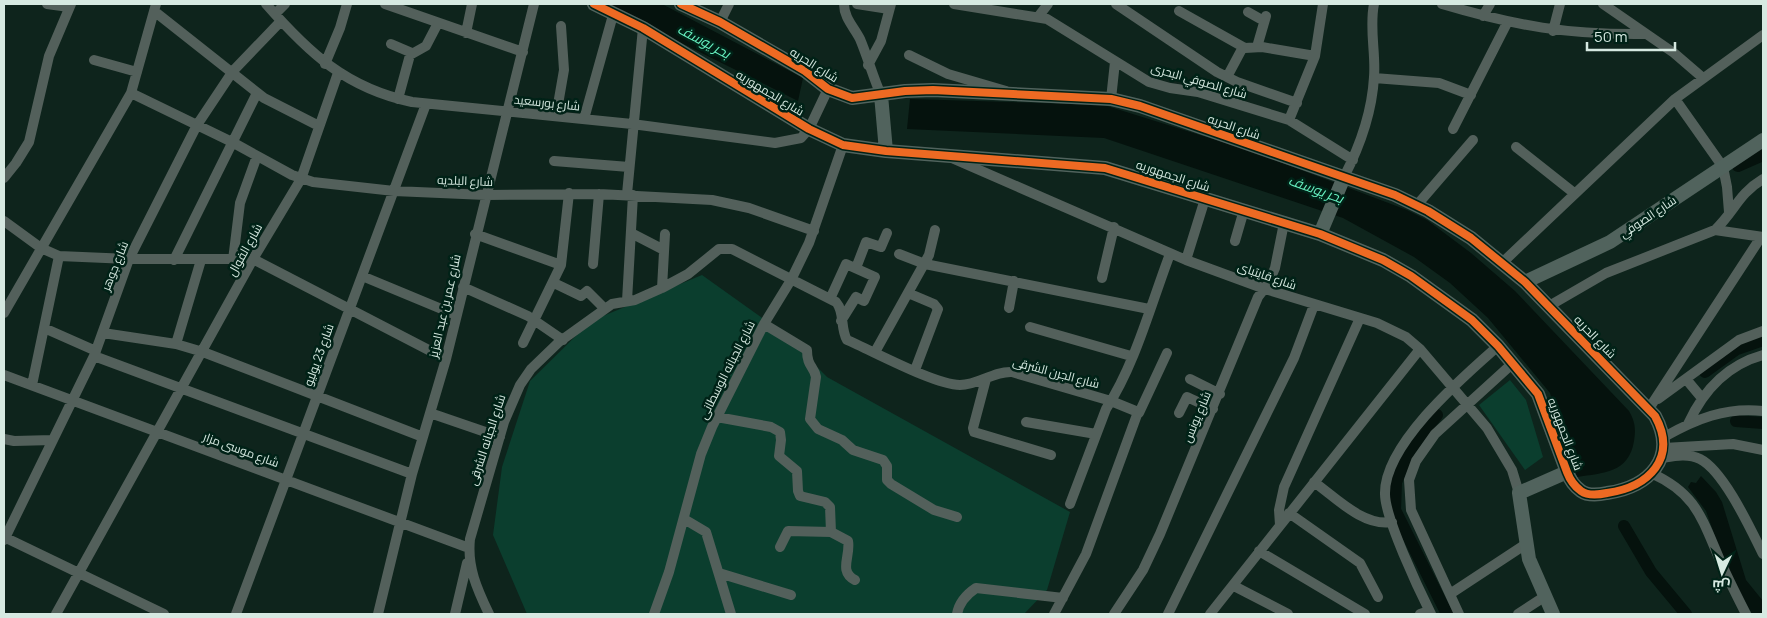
<svg xmlns="http://www.w3.org/2000/svg" width="1767" height="618" viewBox="0 0 1767 618" font-family="Manrope,Cairo,sans-serif">
<rect width="100%" height="100%" fill="#0e241c"/>
<path fill="#0b3e2e" d="M702 275 782 332 827 377 1070 512 1047 590 1024 614H527L493 535 502 467 530 381 591 321Z
M1510 380 1526 400 1543 457 1525 470 1479 405Z"/>
<path fill="#05120d" d="M603 4H662L803 78 798 101Z
M910 99 1104 105 1251 151 1407 210 1427 220 1471 253 1515 291 1629 411C1635 422 1636 428 1634 441 1629 473 1603 473 1577 477L1550 393 1488 318 1450 283 1414 257 1343 218 1104 138 907 129Z
M1701 476 1716 492 1722 502 1746 580 1763 601V614H1752L1751 612 1727 570 1706 511 1688 487 1691 482 1696 483Z"/>
<g fill="none" stroke-linecap="round" stroke-linejoin="round">
<path stroke="#05120d" stroke-width="12" d="M1738 166 1763 155
M1705 372 1737 349 1763 340
M1437 415 1410 450 1396 482 1395 510 1447 614
M1736 421 1763 423
M1624 526 1651 572 1686 614"/>
<path stroke="#53605b" stroke-width="10" d="M47 4 69 7
M266 4C309 53 346 88 412 102L632 124 775 143 801 138 809 129 828 89
M385 4 523 52
M844 4C844 18 854 27 860 39 868 58 873 77 881 95
M857 4 889 9
M954 4 1047 19 1149 82 1170 88 1198 92 1289 120 1353 160
M1116 4 1217 72 1237 82 1297 103
M1442 4C1516 26 1568 35 1645 34
M1603 4 1674 53 1703 78
M154 11 264 98 319 126
M1179 11 1245 48 1262 47 1315 56
M1248 12 1264 21
M275 14 285 4
M1483 16 1490 4
M1038 17 1048 4
M720 22 729 4
M1553 31 1560 4
M466 33 472 4
M391 44 412 53
M1257 47 1266 16
M909 55 948 74 1006 91
M94 60 137 72
M325 64 340 28 347 4
M868 65 881 41 891 4
M1227 77 1243 47
M1374 78 1439 83 1471 95
M131 93 232 142 292 175 313 182 394 191 486 195 599 194 712 200 749 208 814 231
M398 99 410 55 426 46 438 23
M1111 99 1115 62
M1675 99 1723 167 1727 187 1729 212
M556 116 564 70 561 26
M584 119 613 15
M1289 120 1315 56 1323 4
M1453 129 1507 23
M1516 147 1574 193
M954 159 1186 260 1265 289 1377 323 1406 337 1420 349 1487 428 1512 470 1519 493
M554 161 629 167
M1344 177C1360 146 1372 113 1374 77 1376 53 1369 28 1374 4
M4 178 16 163 29 142 49 56 71 4
M627 194 643 28
M1417 205 1473 140
M4 221 41 248 59 256 129 259H253L446 359
M1715 230 1763 237
M631 233 664 250
M475 234 561 265
M1235 241 1244 210
M899 254 925 264 1149 309
M174 260 257 93
M233 260 240 203 257 156
M1186 260 1205 199
M1503 262 1675 99 1763 35
M593 264 599 194
M856 268 866 242 881 247 887 233
M362 276 456 315
M1102 278 1114 227
M554 283 581 296 587 291 605 309
M463 287 528 316 563 340
M662 288 665 234
M908 293 934 304 938 309 915 370
M830 299 846 264 875 277 864 301 856 297 841 321
M627 301 633 195
M1549 306 1606 273 1715 230C1735 211 1738 194 1763 179
M1009 308 1014 281
M4 313 131 93 156 4
M764 324 807 350C807 367 814 366 816 377L810 419 818 429 842 440 853 450 883 460 887 466V480L891 484 934 510 957 517
M1030 327 1131 356
M44 328 96 351
M103 333 176 344 203 352 423 437
M523 343 561 265 569 193
M176 344 201 260
M875 352 929 255 935 230
M94 356 412 474
M4 375 469 548
M986 379 973 428 974 432 1051 455
M1190 379 1220 394
M1686 379 1701 397
M32 385 59 256
M1658 399 1739 340 1763 331
M1652 404 1761 237
M430 413 500 437
M1139 413 1167 353
M1179 413 1187 397 1213 409
M717 417 771 427 780 432 781 440 779 456 797 471 798 491 800 496 825 502 830 507 831 532 848 541C851 556 838 571 855 580
M1026 422 1096 434
M1688 424C1703 391 1727 365 1763 355
M1664 437C1696 419 1725 407 1763 411
M4 439 14 441 53 440
M1664 448 1733 444 1763 450
M1662 458C1674 456 1688 453 1700 459 1724 471 1751 530 1763 554
M1651 473C1695 493 1701 516 1719 558 1727 577 1737 596 1746 614
M1314 482C1336 498 1364 527 1392 522
M1070 504 1106 409C1135 365 1151 304 1170 254
M1289 513 1360 563 1378 597
M684 519 706 532 731 614
M1280 525 1279 510 1284 487 1360 318
M4 537 164 614
M4 540 94 356 129 259 197 125 233 71 281 21
M780 547 788 531 831 532
M1259 551 1365 614
M719 573 791 595
M1234 586 1288 614
M1450 594 1526 544
M56 614 253 259 301 179 338 73
M236 614 426 104
M378 614 412 474 446 359 534 4
M455 614 467 563
M489 614C477 589 467 567 470 539L504 422 520 385 531 369 559 342 612 304 635 300 662 288 688 274 719 249H732L836 302C845 312 840 328 847 340 873 351 935 385 960 385 979 385 993 371 1012 372L1111 401 1138 412 1086 554 1054 614
M654 614 669 572 701 454 712 427 764 324 791 280 809 243 843 145
M957 614C959 603 967 594 976 588L1063 598
M1114 614 1143 570 1160 534 1258 297 1268 284 1275 268 1284 223
M1168 614 1294 358 1314 305
M1210 614 1420 349
M1420 614 1429 611
M1431 614C1419 590 1385 518 1385 494 1384 444 1464 376 1498 346
M1459 614 1411 510 1409 480 1416 461 1435 434 1513 363
M1518 614 1544 597"/>
<path stroke="#51635d" stroke-width="14" d="M594 4 643 28 809 129 843 145 886 151 1105 168 1320 234 1383 260 1411 276 1472 320 1498 346 1538 394 1567 472C1570 480 1574 486 1581 491 1588 496 1598 495 1607 493 1649 487 1678 458 1655 416L1525 282 1471 238 1428 211 1395 195 1140 106 1111 99 933 90 905 91 852 98 828 89 805 71 720 22 681 4
M881 95 886 151
M1320 234 1344 177
M1525 282 1610 242 1763 140
M1553 614 1529 559 1519 493 1567 472"/>
<g stroke="#002217" stroke-width="11">
<path id="cycleway" d="M594 4 643 28 809 129 843 145 886 151 1105 168 1320 234 1383 260 1411 276 1472 320 1498 346 1538 394 1567 472C1570 480 1574 486 1581 491 1588 496 1598 495 1607 493 1649 487 1678 458 1655 416L1525 282 1471 238 1428 211 1395 195 1140 106 1111 99 933 90 905 91 852 98 828 89 805 71 720 22 681 4"/>
</g>
<use href="#cycleway" stroke="#ed6a23" stroke-width="8"/>
</g>
<g text-anchor="middle" stroke-width="5" stroke-linejoin="round" paint-order="stroke">
<g font-size="12" fill="#d6e9e1" stroke="#002217">
<text transform="translate(814 65) rotate(32)" y="4">شارع الحريه</text>
<text transform="translate(1199 81) rotate(16)" y="4">شارع الصوفي البحرى</text>
<text transform="translate(770 93) rotate(31)" y="4">شارع الجمهوريه</text>
<text transform="translate(547 103) rotate(6)" y="4">شارع بورسعيد</text>
<text transform="translate(1234 127) rotate(19)" y="4">شارع الحريه</text>
<text transform="translate(1173 176) rotate(18)" y="4">شارع الجمهوريه</text>
<text transform="translate(465 181) rotate(2)" y="4">شارع البلديه</text>
<text transform="translate(1648 217) rotate(-34)" y="4">شارع الصوفي</text>
<text transform="translate(245 250) rotate(-61)" y="4">شارع الفوال</text>
<text transform="translate(115 266) rotate(-68)" y="4">شارع جوهر</text>
<text transform="translate(1267 276) rotate(19)" y="4">شارع قايتباى</text>
<text transform="translate(445 306) rotate(-77)" y="4">شارع عمر بن عبد العزيز</text>
<text transform="translate(1595 337) rotate(46)" y="4">شارع الحريه</text>
<text transform="translate(319 355) rotate(-70)" y="4">شارع 23 يوليو</text>
<text transform="translate(727 370) rotate(-63)" y="4">شارع الجبانه الوسطانى</text>
<text transform="translate(1056 373) rotate(15)" y="4">شارع الجرن الشرقى</text>
<text transform="translate(1197 417) rotate(-67)" y="4">شارع يونس</text>
<text transform="translate(1565 434) rotate(69)" y="4">شارع الجمهوريه</text>
<text transform="translate(487 440) rotate(-72)" y="4">شارع الجبانه الشرقى</text>
<text transform="translate(241 450) rotate(20)" y="4">شارع موسى مزار</text>
</g>
<g font-size="14" font-style="italic" fill="#66f0c0" stroke="#002217">
<text transform="translate(704 41) rotate(28)" y="5">بحر يوسف</text>
<text transform="translate(1316 189) rotate(20)" y="5">بحر يوسف</text>
</g>
</g>
<rect width="1767" height="618" fill="none" stroke="#d6e9e1" stroke-width="10"/>
<g transform="translate(1722 573) rotate(184)" stroke="#002217" stroke-width="4" paint-order="stroke">
<path d="M0-4L9 19L0 12L-9 19Z" fill="#d6e9e1"/>
<text y="-8" font-size="14" font-weight="bold" text-anchor="middle" fill="#d6e9e1">ش</text>
</g>
<path d="M1587 42v8h88v-8" fill="none" stroke="#d6e9e1" stroke-width="2.5"/>
<text x="1594" y="42" font-size="15" fill="#d6e9e1" stroke="#002217" stroke-width="4" paint-order="stroke">50 m</text>
</svg>
